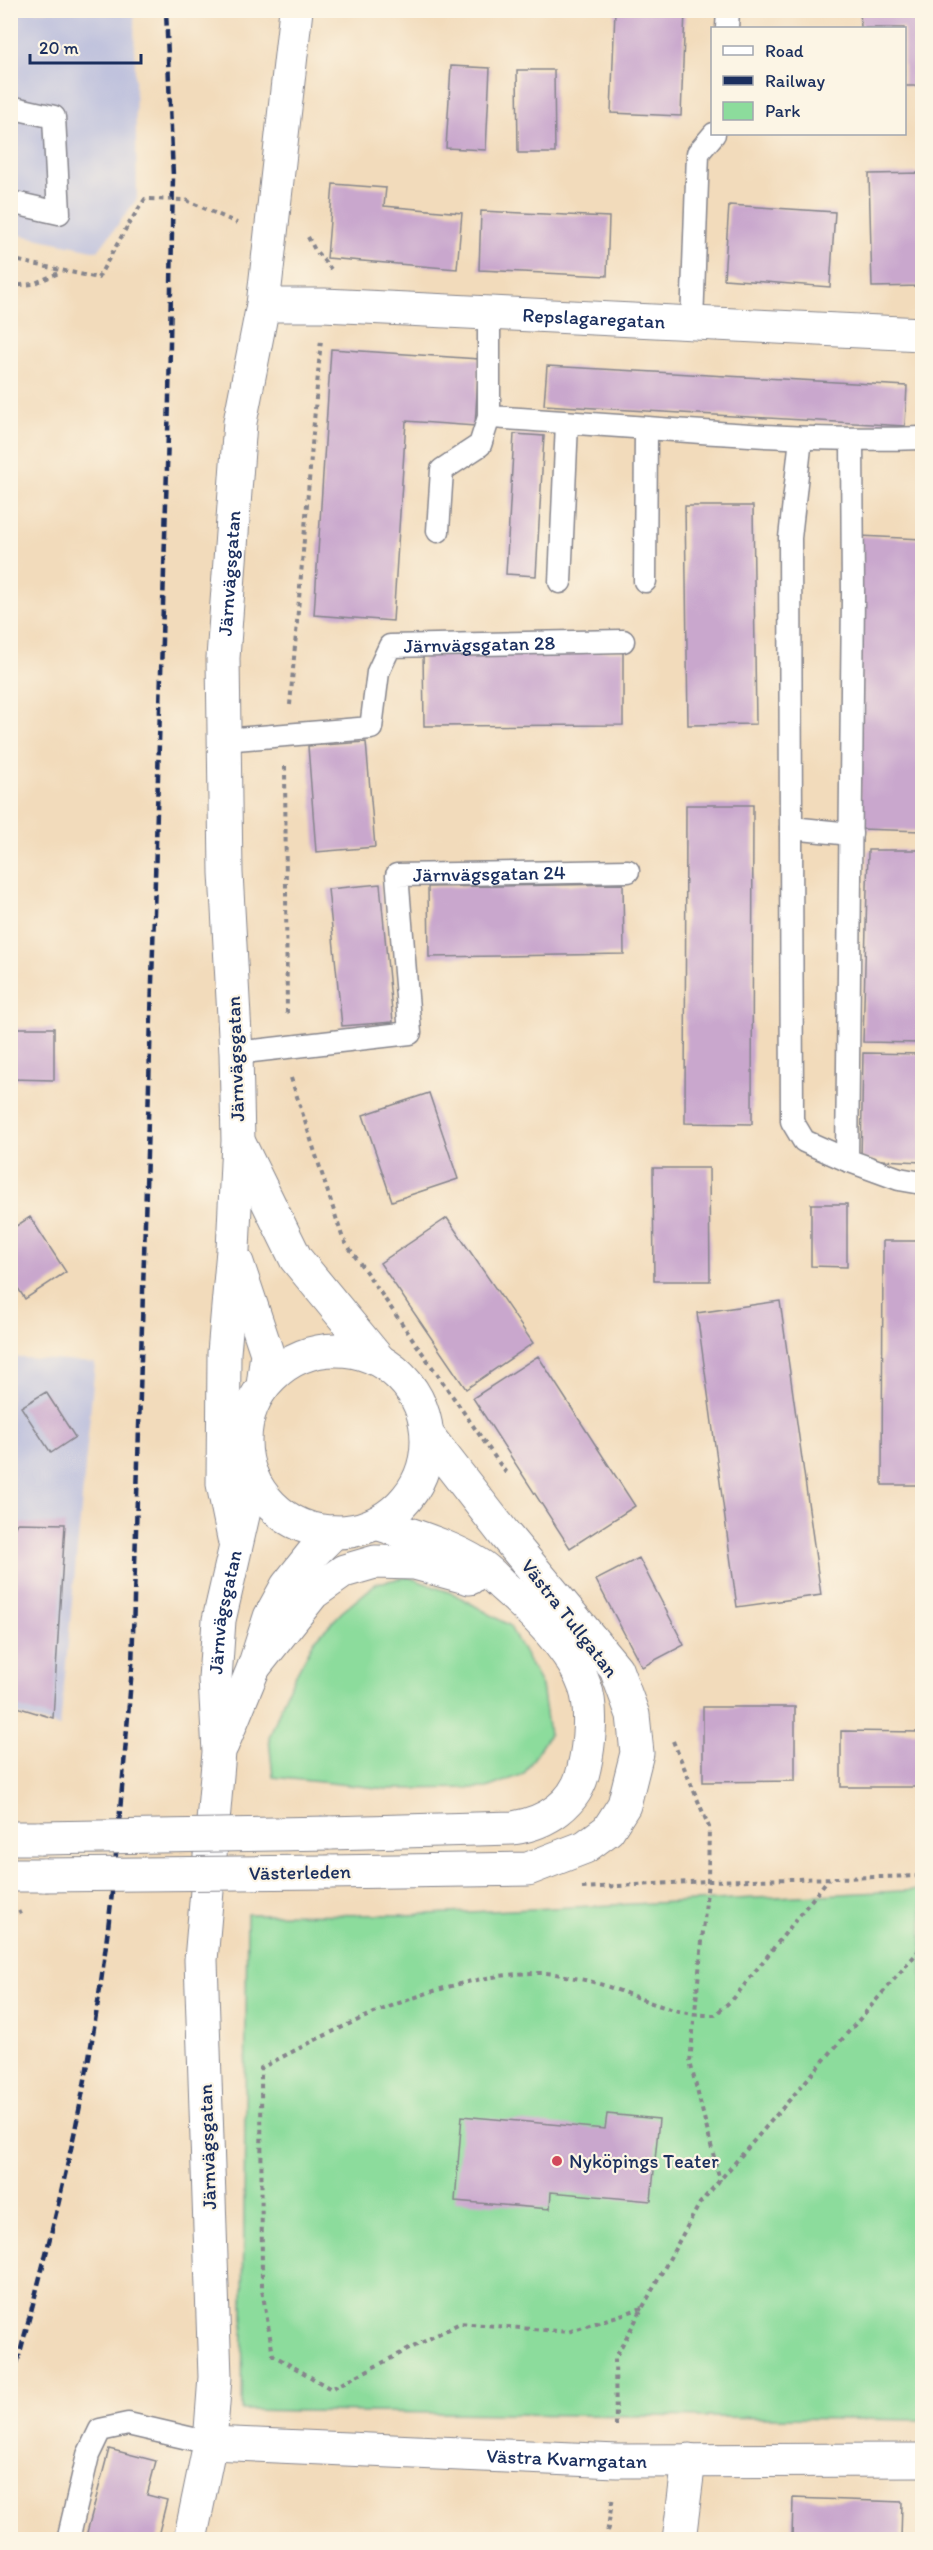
<svg xmlns="http://www.w3.org/2000/svg" width="933" height="2550" viewBox="0 0 933 2550" font-family="Itim,sans-serif">
<rect width="100%" height="100%" fill="#fcf5e5"/>
<filter id="ink" filterUnits="userSpaceOnUse"><feTurbulence type="fractalNoise" baseFrequency=".0167" numOctaves="2"/><feDisplacementMap in="SourceGraphic" scale="12" xChannelSelector="R" yChannelSelector="G"/><feConvolveMatrix kernelMatrix="1 2 1 2 8 2 1 2 1" color-interpolation-filters="sRGB"/></filter>
<filter id="wash" filterUnits="userSpaceOnUse"><feTurbulence type="fractalNoise" baseFrequency=".008" numOctaves="4" result="noise"/><feDisplacementMap in="SourceGraphic" scale="24" xChannelSelector="R" yChannelSelector="G"/><feGaussianBlur stdDeviation="1.35" result="paint"/><feColorMatrix in="noise" values="0 0 0 0 0 0 0 0 0 0 0 0 0 0 0 0 0 1.4 0 .05"/><feComposite in="paint" operator="in"/></filter>
<g filter="url(#wash)">
<rect width="100%" height="100%" fill="#f2dbbb"/>
<path fill="#c0c2dd" d="M11 11H134L137 199 98 251 11 233Z
M10 1357 95 1363 60 1727 11 1713Z"/>
<path fill="#8cdc9c" stroke="#54867d" stroke-width="1.5" d="M408 1577 454 1594 509 1625 542 1686 549 1734 524 1774 487 1788 387 1789 273 1777 269 1738 287 1691 314 1641 342 1612 377 1583Z
M922 1890V2420L242 2410 247 1914 406 1915Z"/>
<g id="blocks">
<path fill="#c9a7cd" d="M615 10H685L681 116 611 113Z
M860 10H922V86H904V28H861Z
M451 66 490 68 486 150 446 148Z
M517 70H554L555 153H518Z
M922 173V286L872 287 869 174Z
M333 184 386 188 384 206 462 213 457 269 327 258Z
M729 205 835 212 830 287 724 279Z
M481 211 609 217 607 276 479 270Z
M331 349 479 359 475 426 406 421 393 621 314 615Z
M547 366 907 386 905 426 544 405Z
M514 434 544 436 536 576 506 574Z
M685 506H753L756 724 688 725Z
M860 536 922 539V831L860 829Z
M623 651V725L424 726 423 652Z
M366 742 375 847 316 852 308 746Z
M686 805H753L752 1124 685 1123Z
M868 850H922V1043L863 1042Z
M380 884 393 1022 342 1026 328 889Z
M623 884 624 954 429 957 428 887Z
M10 1028H54V1080L10 1079Z
M863 1053 922 1054V1162L861 1159Z
M429 1093 458 1179 392 1201 363 1115Z
M653 1168H709L710 1281H654Z
M811 1204H847V1267L811 1266Z
M30 1217 66 1272 25 1299 10 1276V1230Z
M447 1218 533 1343 466 1389 380 1263Z
M883 1241H922V1485H882Z
M780 1301 821 1595 737 1607 697 1313Z
M538 1356 635 1506 570 1548 473 1398Z
M46 1392 75 1437 51 1453 21 1407Z
M17 1523 65 1524 53 1718 10 1705V1537Z
M639 1558 684 1645 642 1667 596 1580Z
M703 1707H795V1781L703 1782Z
M841 1731 922 1732V1787H841Z
M607 2114 659 2119 651 2201 551 2192 550 2209 455 2201 462 2116 605 2129Z
M109 2449 156 2461 147 2495 167 2500 157 2540H85Z
M793 2498 902 2502 901 2540H792Z"/>
</g>
</g>
<g filter="url(#ink)">
<use href="#blocks" fill-opacity="0" stroke="#86858c" stroke-width="1.5"/>
<g fill="none" stroke-linecap="round" stroke-linejoin="round">
<g stroke="#86858c" stroke-width="25">
<g id="service">
<path d="M727 28 728 10"/>
<path d="M10 107 54 117 59 213 10 202"/>
<path d="M489 313V417C633 425 777 443 922 438"/>
<path d="M692 323 698 153 714 134"/>
<path d="M801 438 790 538 792 1121 804 1141 847 1160"/>
<path d="M852 441 853 595 847 1160 899 1179 922 1183"/>
<path d="M438 531 442 470 480 445 489 417"/>
<path d="M645 581 646 430"/>
<path d="M560 582 567 423"/>
<path id="s1" d="M224 740 371 728 378 672 390 646 623 641"/>
<path d="M791 828 851 834"/>
<path id="s2" d="M236 1053 410 1033 397 875 628 871"/>
<path d="M68 2540 88 2455 100 2430 128 2424 210 2443"/>
</g>
</g>
<g stroke="#86858c" stroke-width="35">
<g id="minor">
<path d="M263 305 296 10"/>
<path id="s3" d="M210 2443 617 2461 922 2460"/>
<path d="M679 2540 689 2460"/>
</g>
</g>
<g stroke="#86858c" stroke-width="35">
<g id="secondary">
<path d="M240 1145 296 1259 379 1360"/>
<path d="M237 1263 267 1353 263 1386"/>
<circle cx="336" cy="1441" r="91"/>
<path id="s4" d="M235 1543 223 1484 224 1353 233 1250 238 1141 236 1053 226 873 223 658 240 422 263 305H324L922 334"/>
<path d="M254 1667 313 1593 344 1571 375 1562 415 1563 470 1578"/>
<path d="M222 1745 254 1667 270 1617 287 1586 314 1552 334 1532"/>
<path d="M329 1833 513 1828C546 1823 577 1804 584 1768 589 1746 593 1709 585 1687 572 1649 532 1611 502 1585 495 1578 487 1569 478 1564 448 1545 410 1535 377 1523"/>
<path d="M10 1838H40"/>
<path d="M328 1872 528 1869 585 1847 608 1830 624 1805 637 1753 633 1715 616 1669 505 1535 428 1436"/>
<path d="M10 1875H45"/>
<path id="s5" d="M190 2540 210 2443 215 2377 201 1960 219 1752 215 1679 219 1620 252 1476"/>
</g>
</g>
<path stroke="#86858c" stroke-width="4" stroke-dasharray="4.5 4.5" stroke-linecap="butt" d="M186 200 237 223
M308 237 315 250 331 269
M10 259 98 278 128 225
M10 286 33 284 61 272
M290 705 321 339
M285 766 287 1017
M291 1078 343 1239 506 1473
M673 1741 709 1827 708 1881 690 2062 720 2181
M582 1888 708 1881 922 1876
M10 1917 21 1912
M642 2308 568 2332 460 2323 331 2389 273 2355 262 2289 261 2068C345 2024 447 1972 544 1973 555 1973 568 1977 580 1979 626 1988 667 2017 715 2015L734 1998 829 1878
M616 2426 615 2358 700 2203 917 1953 922 1943
M606 2540 613 2496"/>
<use href="#service" stroke="#fff" stroke-width="22"/>
<use href="#minor" stroke="#fff" stroke-width="33"/>
<use href="#secondary" stroke="#fff" stroke-width="33"/>
<path stroke="#1b2f5e" stroke-width="4.5" stroke-dasharray="9 4.5" stroke-linecap="butt" d="M10 2389C43 2268 76 2145 95 2021 114 1904 122 1786 132 1668L169 399 173 176 166 10"/>
<g stroke="#86858c" stroke-width="35" stroke-linecap="butt">
<path id="secondary-bridge" d="M40 1838 329 1833
M45 1875 328 1872"/>
</g>
<path stroke="#86858c" stroke-width="4" stroke-dasharray="4.5 4.5" stroke-linecap="butt" d="M128 225 145 199 186 200"/>
<use href="#secondary-bridge" stroke="#fff" stroke-width="33"/>
</g>
</g>
<circle fill="#d1495b" stroke="#fcf5e5" stroke-width="2" cx="557" cy="2161" r="6"/>
<g text-anchor="middle" stroke-width="4.5" stroke-linejoin="round" paint-order="stroke">
<g font-size="20" fill="#1b2f5e" stroke="#fcf5e5">
<text dy="7" stroke="none"><textPath href="#s4" startOffset="1574">Repslagaregatan</textPath></text>
<text dy="7" stroke="none"><textPath href="#s4" startOffset="972">Järnvägsgatan</textPath></text>
<text dy="7" stroke="none"><textPath href="#s1" startOffset="322">Järnvägsgatan 28</textPath></text>
<text dy="7" stroke="none"><textPath href="#s2" startOffset="426">Järnvägsgatan 24</textPath></text>
<text transform="translate(235 1059) rotate(-92)" y="7">Järnvägsgatan</text>
<text dy="7" stroke="none"><textPath href="#s5" startOffset="932">Järnvägsgatan</textPath></text>
<text transform="translate(570 1618) rotate(52)" y="7">Västra Tullgatan</text>
<text transform="translate(300 1872) rotate(-1)" y="7">Västerleden</text>
<text transform="translate(207 2147) rotate(-92)" y="7">Järnvägsgatan</text>
<text dy="7" stroke="none"><textPath href="#s3" startOffset="357">Västra Kvarngatan</textPath></text>
</g>
<g font-size="20" fill="#1b2f5e" stroke="#fcf5e5" text-anchor="start">
<text x="569" y="2168">Nyköpings Teater</text>
</g>
</g>
<rect width="933" height="2550" fill="none" stroke="#fcf5e5" stroke-width="36"/>
<rect x="711" y="27" width="195" height="108" fill="#fcf5e5" stroke="#a2a6af" stroke-width="1.5"/>
<rect x="723" y="46" width="30" height="9" fill="#ffffff" stroke="#a2a6af" stroke-width="1.5"/>
<text x="765" y="57" font-size="18" fill="#1b2f5e">Road</text>
<rect x="723" y="76" width="30" height="9" fill="#1b2f5e" stroke="#a2a6af" stroke-width="1.5"/>
<text x="765" y="87" font-size="18" fill="#1b2f5e">Railway</text>
<rect x="723" y="102" width="30" height="18" fill="#8cdc9c" stroke="#a2a6af" stroke-width="1.5"/>
<text x="765" y="117" font-size="18" fill="#1b2f5e">Park</text>
<path d="M30 54v9h111v-9" fill="none" stroke="#1b2f5e" stroke-width="3"/>
<text x="39" y="54" font-size="18" fill="#1b2f5e" stroke="#fcf5e5" stroke-width="4.5" paint-order="stroke">20 m</text>
</svg>
